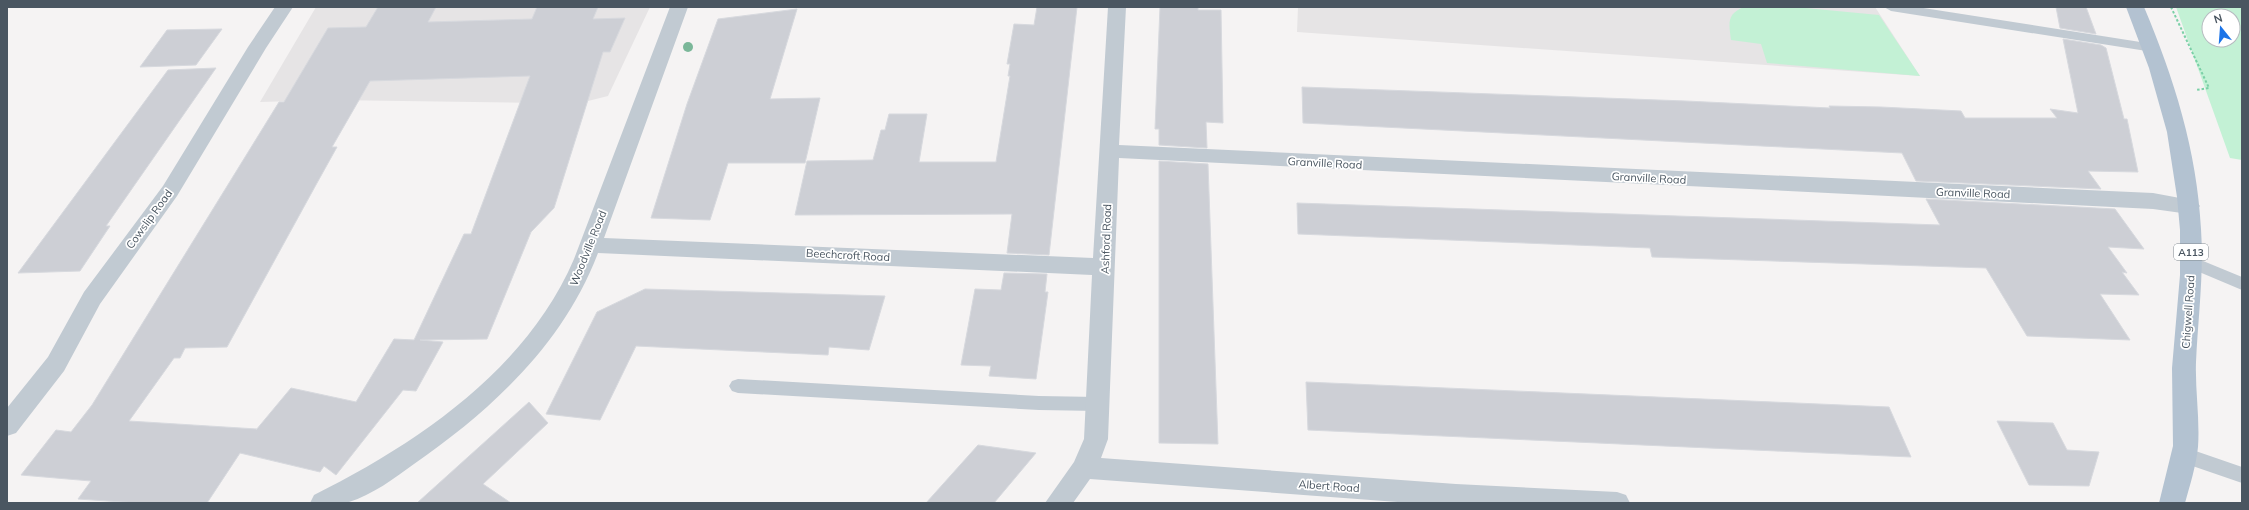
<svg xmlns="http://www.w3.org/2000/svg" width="2249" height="510" viewBox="0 0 2249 510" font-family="Mulish,sans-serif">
<rect width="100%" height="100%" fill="#f5f3f3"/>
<path fill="#e6e4e5" d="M316 7H650L608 96 588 101 542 103 331 100 260 102Z
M1298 7H1875L1920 76 1297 32Z"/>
<path fill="#c3f1d5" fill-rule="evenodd" d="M1744 7H1795L1879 15 1920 76 1767 63 1761 44 1731 40C1729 24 1726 14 1744 7Z
M2176 7H2242V160L2230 158ZM2209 16H2233V40H2209Z"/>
<path fill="#cdcfd5" stroke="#d7d9de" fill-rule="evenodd" d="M378 7H436L428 22 532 19 537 7H598L593 19 625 18 610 52H603L554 208 531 232 487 339 420 340 443 342 416 391 403 390 336 475 324 466 320 472 240 453 207 503H137L78 499 91 481 21 475 56 430 71 432 92 405 279 102H284L328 28 366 27ZM530 76 471 234H464L414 340 394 339 356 402 291 388 256 430 257 429 129 421 174 358H180L185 348 227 347 317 183 337 147H332L370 81Z
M1037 7H1077L1049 255 1007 253 1012 214 795 215 807 161 873 160 881 130H885L889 114H927L919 162H996L1010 76H1008L1010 64H1007L1014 24 1034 25Z
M1160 7H1198V10H1221L1223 123 1206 122 1207 148 1159 145V129H1155Z
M2056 7H2086L2096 34 2060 28Z
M797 9 770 99 820 98 805 163H728L710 220 651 218 687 104 718 19Z
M222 29 196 65 140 67 167 30Z
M2063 39 2101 45 2106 48 2124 119H2127L2138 172 2088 171 2101 189 1916 181 1902 153 1303 123 1302 87 1686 101 1830 108 1829 106 1881 107 1961 111 1965 118H2057L2050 109 2078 113Z
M216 68 106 226H110L80 271 18 273 168 70Z
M1159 161 1208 164 1218 444 1159 443Z
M1926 199 2115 209 2144 249 2108 247 2127 273 2122 272 2139 295 2100 294 2130 340 2027 336 1986 268 1652 257 1650 248 1298 234 1297 203 1940 225Z
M1004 273 1047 274 1045 292H1048L1036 379 989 376 991 366 961 365 975 289 1001 290Z
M645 289 885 296 869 350 829 347 828 355 636 346 600 420 546 414 597 312Z
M1306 382 1889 407 1911 457 1308 430Z
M529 402 548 423 483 484 511 503H417Z
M1997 421 2053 423 2067 450 2099 452 2089 486 2029 485Z
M978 445 1036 453 994 503H926Z"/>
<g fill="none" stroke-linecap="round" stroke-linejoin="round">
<path stroke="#7ad0a6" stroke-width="2" stroke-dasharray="2.5 2" stroke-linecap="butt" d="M2171 7 2209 88 2196 90"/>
<path fill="#c1cad2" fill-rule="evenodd" d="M1884 7H1917L2153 44 2160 48 2153 52 1891 11Z
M2191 256 2242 277V290L2185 266 2183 262 2185 258Z
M738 379 1039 396 1098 397 1104 399 1107 404 1104 409 1098 411 1039 410 738 393 732 391 729 386 732 381Z
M2184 447 2242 467V483L2178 461 2175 455 2178 449Z"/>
<path fill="#c1cad2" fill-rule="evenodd" d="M275 7H293L266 48 177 196 100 304 64 371 16 433 7 436V408L48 357 84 292 163 186 248 47Z
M670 7H688L604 238 1093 258 1108 7H1126L1119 145 2153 193 2196 201 2200 206 2196 211 2189 214 2153 209 1119 158 1108 439 1101 458 1456 484 1617 492 1626 495 1630 503H1411L1090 479 1073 503H1045L1074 462 1084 439 1092 275 598 253C564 343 492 410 414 464 395 478 372 495 349 502 339 506 321 503 310 503L314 495C418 443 527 369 574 259Z"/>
<path fill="#b3c2d1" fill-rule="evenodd" d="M2126 7H2144C2174 78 2197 151 2201 229 2204 274 2198 318 2196 362 2195 390 2200 419 2198 447 2196 466 2190 485 2185 503H2159L2173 446 2172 368 2180 275V230L2177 197 2167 132 2149 68Z"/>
</g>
<circle fill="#7bb799" cx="688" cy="47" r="5"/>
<g text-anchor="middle" stroke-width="3.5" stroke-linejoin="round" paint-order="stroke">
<rect fill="#fff" stroke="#808990" stroke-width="1" x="2174" y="244" width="34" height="16" rx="3"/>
<g font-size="10" font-weight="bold" fill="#4a5661">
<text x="2191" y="256">A113</text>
</g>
<g font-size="11" fill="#4a5661" stroke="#fff">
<text transform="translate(1325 163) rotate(3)" y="4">Granville Road</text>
<text transform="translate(1649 178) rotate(3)" y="4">Granville Road</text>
<text transform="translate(1973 193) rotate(2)" y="4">Granville Road</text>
<text transform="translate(149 219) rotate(-54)" y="4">Cowslip Road</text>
<text transform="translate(1106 239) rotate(-88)" y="4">Ashford Road</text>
<text transform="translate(588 248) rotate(-68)" y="4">Woodville Road</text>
<text transform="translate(848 255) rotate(3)" y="4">Beechcroft Road</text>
<text transform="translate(2188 312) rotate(-86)" y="4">Chigwell Road</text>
<text transform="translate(1329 486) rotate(4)" y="4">Albert Road</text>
</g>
</g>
<rect width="2249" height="510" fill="none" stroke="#4a5661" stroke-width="16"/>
<g transform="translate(2221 28) rotate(343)"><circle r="19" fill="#ffffff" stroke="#b7bbc0"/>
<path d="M0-3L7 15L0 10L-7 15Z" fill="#1a73e8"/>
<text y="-6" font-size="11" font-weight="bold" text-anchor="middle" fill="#4a5661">N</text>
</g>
</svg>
